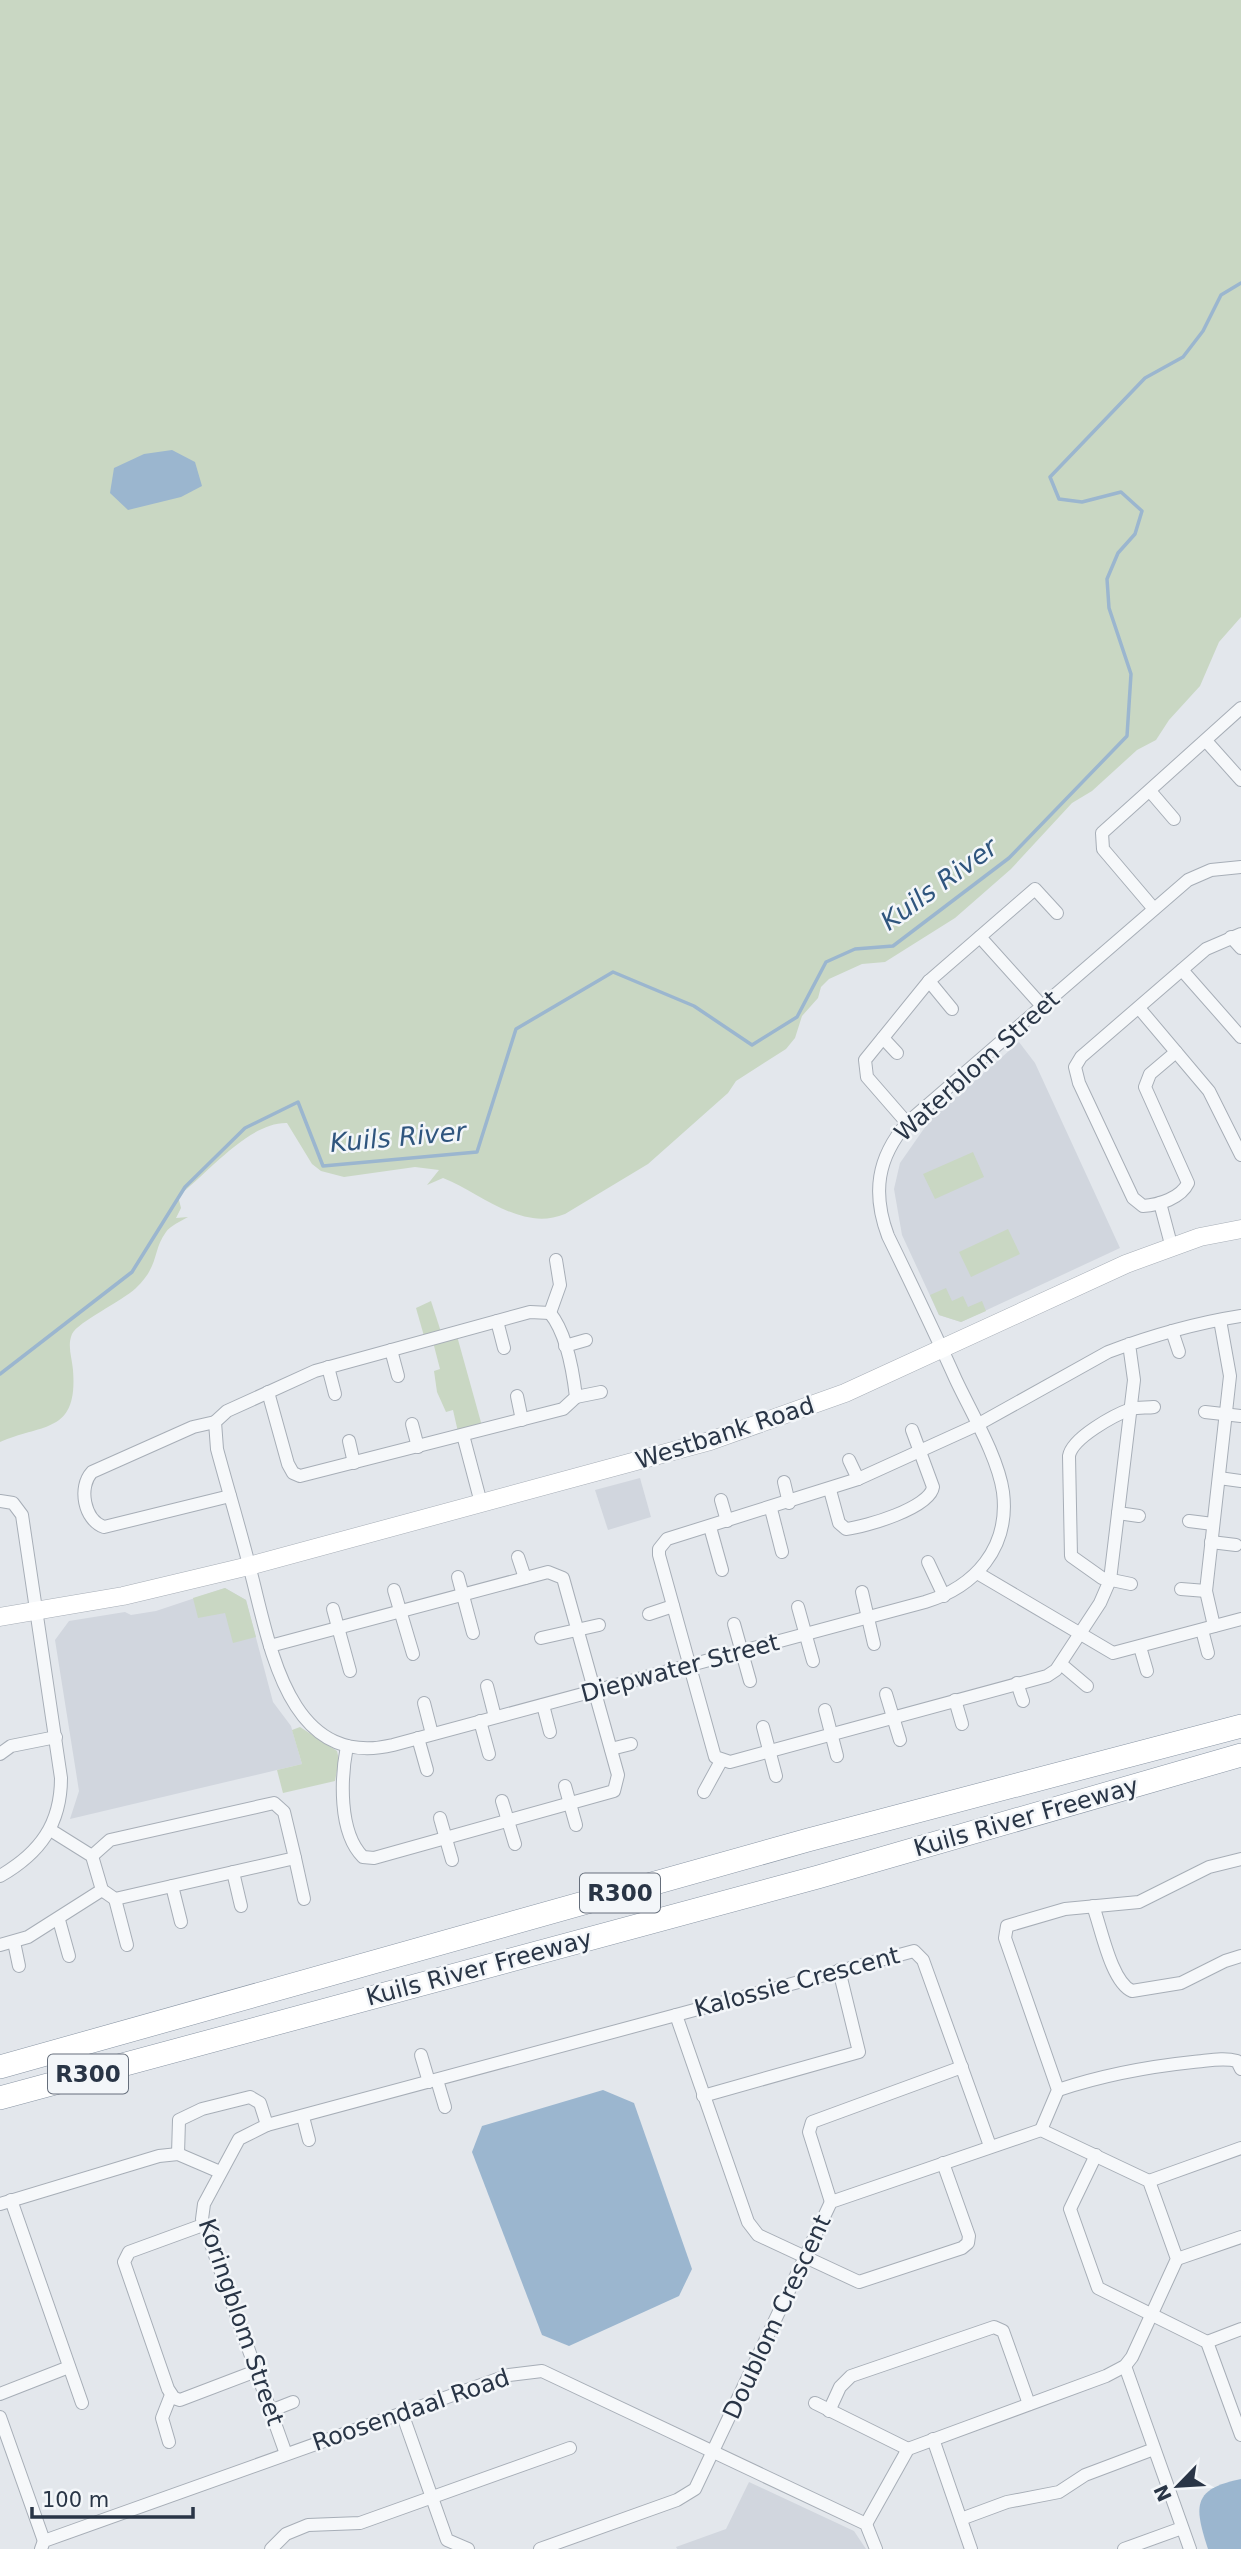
<svg xmlns="http://www.w3.org/2000/svg" width="1241" height="2549" viewBox="0 0 1241 2549" font-family="'DejaVu Sans',sans-serif">
  <style>
    .built { fill: #d1d6de }
    .green { fill: #c9d7c3 }
    .water { fill: #9bb6cf }
    .lines { fill: none; stroke-linecap: round; stroke-linejoin: round }
    .stream { stroke: #9bb6cf; stroke-width: 3.5 }
    .street-casing { stroke: #a7aeb7; stroke-width: 14 }
    .secondary-casing { stroke: #a7aeb7; stroke-width: 19 }
    .highway-casing { stroke: #8995a4; stroke-width: 24 }
    .street { stroke: #f6f8fa; stroke-width: 12 }
    .secondary { stroke: #fff; stroke-width: 18 }
    .highway { stroke: #fff; stroke-width: 23 }
    .labels { text-anchor: middle; stroke-width: 5; stroke-linejoin: round; paint-order: stroke }
    .shield { fill: #f3f6f9; stroke: #666f7c; stroke-width: 2 }
    .shield-label { font-size: 23px; font-weight: bold; fill: #293546 }
    .street-label { font-size: 24px; fill: #293546; stroke: #f3f6f9 }
    .water-label { font-size: 26px; font-style: italic; fill: #2f557e; stroke: #f3f6f9 }
  </style>
  <rect width="100%" height="100%" fill="#e3e7ec"/>
  <!-- built -->
  <g class="built">
    <polygon points="1019,1042 1035,1063 1120,1248 961,1322 939,1315 902,1235 894,1189 900,1163 930,1120"/>
    <polygon points="640,1478 651,1517 608,1530 595,1490"/>
    <polygon points="225,1588 246,1600 273,1702 291,1726 302,1764 70,1819 79,1791 55,1640 69,1621 125,1612 131,1615 156,1611"/>
    <polygon points="749,2482 854,2531 866,2549 677,2549 676,2547 726,2529"/>
  </g>
  <!-- green -->
  <g class="green">
    <path d="M0,0H1241V617L1219,642L1200,686L1169,720L1156,740L1137,750L1092,791L1072,803L1011,869L955,918L885,962L862,964L829,979L821,987L818,998L802,1016L795,1038L786,1049L736,1081L728,1093L648,1164L565,1214C521,1232 481,1193 443,1178L427,1185L439,1170L415,1167L344,1177L321,1171L312,1164L287,1123C249,1122 208,1173 178,1196L181,1208L176,1218L188,1217C181,1221 170,1226 166,1232C152,1251 160,1265 136,1288C121,1302 79,1321 72,1334C67,1346 72,1357 73,1370C78,1434 43,1423 0,1442Z"/>
    <polygon points="973,1152 984,1177 935,1199 923,1174"/>
    <polygon points="1008,1229 1020,1254 971,1277 959,1252"/>
    <polygon points="946,1288 952,1301 963,1296 968,1307 982,1301 986,1311 961,1322 939,1315 930,1295"/>
    <polygon points="431,1301 441,1332 424,1336 416,1308"/>
    <polygon points="457,1336 482,1426 458,1432 453,1410 446,1412 437,1392 434,1371 440,1369 433,1342"/>
    <polygon points="225,1588 246,1600 256,1637 233,1643 225,1613 198,1618 193,1598"/>
    <polygon points="300,1727 337,1751 339,1760 335,1781 283,1793 277,1770 302,1764 292,1730"/>
  </g>
  <!-- water -->
  <g class="water">
    <polygon points="172,450 195,462 202,486 181,497 128,510 110,493 114,468 144,454"/>
    <polygon points="603,2090 634,2103 692,2269 679,2296 569,2346 542,2335 472,2152 482,2126"/>
    <path d="M1241,2479V2549H1208C1194,2506 1192,2489 1241,2479Z"/>
  </g>
  <g class="lines">
    <!-- stream -->
    <polyline class="stream" points="0,1374 132,1272 185,1187 245,1128 298,1102 323,1166 477,1152 516,1029 613,972 694,1006 752,1045 797,1017 826,962 855,949 893,946 1009,858 1127,736 1131,674 1109,608 1107,579 1118,553 1135,534 1142,511 1121,492 1082,502 1059,499 1050,477 1145,378 1183,357 1203,331 1221,295 1241,283"/>
    <defs>
      <g id="street">
        <polyline points="1207,742 1241,780"/>
        <polyline points="1150,791 1174,819"/>
        <polyline points="1154,909 1103,849 1102,833 1241,708"/>
        <polyline points="980,937 1042,1006"/>
        <polyline points="1231,937 1241,948"/>
        <polyline points="1182,970 1241,1037"/>
        <polyline points="929,981 952,1009"/>
        <polyline points="1139,1008 1209,1091 1241,1155"/>
        <polyline points="883,1038 897,1053"/>
        <path d="M1176,1052L1150,1074L1145,1087L1188,1183C1181,1198 1159,1205 1143,1206L1133,1198L1079,1083L1075,1067L1081,1057L1206,949L1241,934"/>
        <polyline points="907,1123 867,1077 865,1060 929,981 1035,889 1057,913"/>
        <polyline points="1160,1203 1172,1248"/>
        <path d="M556,1260L560,1285L550,1313L530,1312L315,1371L227,1411L215,1422L217,1449C228,1490 241,1532 251,1573C270,1645 288,1770 393,1745L925,1602C975,1587 1010,1548 1003,1492C998,1457 971,1412 956,1380C934,1331 911,1283 888,1236C872,1193 877,1158 907,1123L1188,880L1211,870L1241,867"/>
        <polyline points="497,1321 504,1348"/>
        <polyline points="1172,1331 1179,1352"/>
        <path d="M1129,1344L1134,1380L1110,1580L1100,1603L1056,1670L1047,1676L730,1762L715,1757L659,1555V1549L667,1539L858,1479L977,1425L1108,1352C1151,1336 1196,1323 1241,1316"/>
        <polyline points="565,1346 586,1340"/>
        <polyline points="391,1350 398,1376"/>
        <polyline points="328,1367 335,1394"/>
        <path d="M268,1392L288,1464L293,1473L300,1476L563,1409L576,1397C573,1371 567,1334 550,1313"/>
        <polyline points="517,1396 522,1420"/>
        <polyline points="576,1397 601,1392"/>
        <polyline points="1205,1412 1241,1416"/>
        <path d="M215,1422L193,1427L92,1472C78,1487 84,1520 104,1527L230,1496"/>
        <polyline points="412,1424 418,1447"/>
        <polyline points="463,1435 481,1503"/>
        <polyline points="349,1441 354,1463"/>
        <polyline points="849,1460 858,1479"/>
        <polyline points="1219,1478 1241,1481"/>
        <polyline points="784,1482 789,1503"/>
        <path d="M830,1490L839,1523L846,1529C865,1527 930,1508 933,1487L912,1430"/>
        <polyline points="721,1500 727,1521"/>
        <path d="M0,1501L13,1503L22,1515L61,1778C61,1824 40,1853 0,1876"/>
        <polyline points="771,1509 782,1552"/>
        <polyline points="1118,1513 1139,1516"/>
        <polyline points="1189,1521 1213,1524"/>
        <polyline points="710,1527 722,1570"/>
        <polyline points="1211,1542 1236,1545"/>
        <polyline points="518,1557 525,1578"/>
        <polyline points="928,1562 944,1596"/>
        <polyline points="979,1574 1113,1653 1241,1619"/>
        <polyline points="458,1577 473,1633"/>
        <path d="M1131,1584L1102,1578L1071,1556L1069,1456C1072,1438 1114,1415 1131,1409C1138,1407 1147,1408 1154,1407"/>
        <polyline points="1181,1589 1206,1591"/>
        <polyline points="394,1590 413,1654"/>
        <polyline points="862,1592 874,1644"/>
        <polyline points="798,1607 813,1661"/>
        <polyline points="333,1609 350,1671"/>
        <polyline points="649,1614 673,1606"/>
        <polyline points="734,1624 750,1681"/>
        <polyline points="1214,1626 1206,1591 1230,1376 1220,1320"/>
        <polyline points="1202,1630 1208,1653"/>
        <polyline points="541,1638 599,1625"/>
        <path d="M270,1646L548,1572L563,1578L618,1775L614,1791L374,1858L363,1857C338,1832 341,1777 347,1746"/>
        <polyline points="1140,1647 1147,1671"/>
        <polyline points="1061,1664 1087,1686"/>
        <polyline points="1017,1683 1023,1701"/>
        <polyline points="487,1686 495,1717"/>
        <polyline points="886,1694 900,1740"/>
        <polyline points="955,1700 962,1724"/>
        <polyline points="424,1703 432,1734"/>
        <polyline points="543,1705 550,1732"/>
        <polyline points="825,1710 837,1756"/>
        <polyline points="480,1721 489,1754"/>
        <polyline points="763,1727 776,1776"/>
        <polyline points="418,1738 427,1770"/>
        <polyline points="611,1749 631,1744"/>
        <polyline points="0,1754 11,1746 56,1737"/>
        <polyline points="565,1786 576,1825"/>
        <polyline points="704,1792 721,1761"/>
        <polyline points="502,1801 515,1844"/>
        <polyline points="440,1818 452,1860"/>
        <polyline points="52,1831 92,1856 110,1840 274,1803 284,1812 295,1858 115,1899 102,1890 92,1856"/>
        <polyline points="295,1858 304,1899"/>
        <polyline points="233,1872 241,1906"/>
        <polyline points="172,1886 181,1922"/>
        <polyline points="115,1899 127,1945"/>
        <path d="M1093,1906C1101,1927 1111,1982 1132,1991L1181,1983L1225,1961L1241,1956"/>
        <polyline points="59,1920 69,1956"/>
        <polyline points="14,1942 19,1966"/>
        <polyline points="0,1945 28,1937 102,1890"/>
        <polyline points="421,2055 429,2082"/>
        <polyline points="437,2080 445,2107"/>
        <path d="M1058,2090C1103,2075 1145,2067 1193,2062C1207,2061 1223,2057 1237,2061L1241,2069"/>
        <polyline points="703,2096 859,2052 839,1970"/>
        <polyline points="303,2117 309,2140"/>
        <polyline points="1041,2130 1058,2090 1005,1938 1007,1926 1065,1909 1139,1902 1209,1867 1241,1859"/>
        <polyline points="178,2154 179,2120 202,2109 250,2097 260,2103 267,2125"/>
        <polyline points="1096,2155 1070,2209 1098,2288 1207,2342 1241,2435"/>
        <polyline points="943,2163 969,2236 968,2243 962,2248 859,2282 758,2235 748,2222 676,2015 914,1951 923,1960 990,2146"/>
        <polyline points="1149,2181 1241,2148"/>
        <polyline points="11,2200 82,2403"/>
        <polyline points="831,2202 809,2132 812,2122 962,2067"/>
        <polyline points="0,2204 159,2156 178,2154 220,2172"/>
        <polyline points="203,2225 129,2252 124,2262 168,2389 174,2398 180,2400 256,2371"/>
        <polyline points="1177,2259 1241,2237"/>
        <polyline points="1207,2342 1241,2329"/>
        <polyline points="1125,2366 1190,2549"/>
        <polyline points="0,2394 69,2367"/>
        <polyline points="815,2403 908,2449"/>
        <polyline points="270,2411 293,2402"/>
        <polyline points="829,2411 840,2387 851,2376 994,2327 1003,2331 1029,2404"/>
        <polyline points="402,2413 447,2540 468,2549"/>
        <polyline points="0,2417 44,2541"/>
        <polyline points="933,2439 971,2549"/>
        <polyline points="169,2442 162,2418 171,2395"/>
        <polyline points="286,2454 202,2219 204,2204 239,2139 267,2125 676,2015"/>
        <polyline points="961,2519 1007,2502 1059,2492 1085,2475 1154,2449"/>
        <polyline points="41,2549 44,2541 509,2375 542,2371 866,2524 876,2549"/>
        <polyline points="271,2549 286,2534 308,2525 360,2523 570,2448"/>
        <polyline points="540,2549 677,2500 695,2489 831,2202 1041,2130 1149,2181 1177,2259 1132,2357 1125,2366 1106,2376 908,2449 866,2524"/>
        <polyline points="1124,2549 1182,2528"/>
      </g>
      <polyline id="secondary" points="0,1617 123,1596 249,1566 710,1441 845,1393 1126,1264 1200,1237 1241,1229"/>
      <g id="highway">
        <polyline points="0,2067 808,1840 1241,1726"/>
        <polyline points="0,2098 818,1877 1241,1755"/>
      </g>
    </defs>
    <!-- street casing -->
    <use href="#street" class="street-casing"/>
    <!-- secondary casing -->
    <use href="#secondary" class="secondary-casing"/>
    <!-- highway casing -->
    <use href="#highway" class="highway-casing"/>
    <!-- street -->
    <use href="#street" class="street"/>
    <!-- secondary -->
    <use href="#secondary" class="secondary"/>
    <!-- highway -->
    <use href="#highway" class="highway"/>
  </g>
  <g class="labels">
    <!-- shield labels -->
    <g class="shield">
      <rect x="580" y="1873.5" width="80" height="39" rx="5"/>
      <rect x="48" y="2054.5" width="80" height="39" rx="5"/>
    </g>
    <g class="shield-label">
      <text x="620" y="1901">R300</text>
      <text x="88" y="2082">R300</text>
    </g>
    <!-- street labels -->
    <g class="street-label">
      <text transform="translate(977 1066) rotate(-42)" y="8">Waterblom Street</text>
      <text transform="translate(725 1433) rotate(-18)" y="8">Westbank Road</text>
      <text transform="translate(680 1668) rotate(-15)" y="8">Diepwater Street</text>
      <text transform="translate(1026 1817) rotate(-16)" y="8">Kuils River Freeway</text>
      <text transform="translate(479 1968) rotate(-15)" y="8">Kuils River Freeway</text>
      <text transform="translate(797 1982) rotate(-15)" y="8">Kalossie Crescent</text>
      <text transform="translate(777 2317) rotate(-65)" y="8">Doublom Crescent</text>
      <text transform="translate(241 2322) rotate(71)" y="8">Koringblom Street</text>
      <text transform="translate(411 2410) rotate(-19)" y="8">Roosendaal Road</text>
    </g>
    <!-- water labels -->
    <g class="water-label">
      <text transform="translate(939 884) rotate(-36)" y="9">Kuils River</text>
      <text transform="translate(398 1137) rotate(-5)" y="9">Kuils River</text>
    </g>
  </g>
  <!-- north arrow -->
  <g transform="translate(1178 2486) rotate(245)" stroke="#f3f6f9" stroke-width="5" paint-order="stroke">
  <path d="M0-5L12 26L0 18L-12 26Z" fill="#293546"/>
  <text y="-10" font-size="19" font-weight="bold" text-anchor="middle" fill="#293546">N</text>
  </g>
  <!-- scale -->
  <path d="M32 2507v10h161v-10" fill="none" stroke="#293546" stroke-width="3.5"/>
  <text x="42" y="2507" font-size="21" fill="#293546" stroke="#f3f6f9" stroke-width="5" paint-order="stroke">100 m</text>
</svg>
